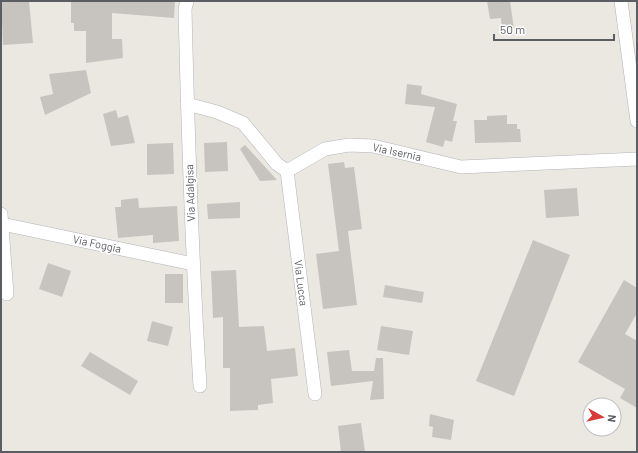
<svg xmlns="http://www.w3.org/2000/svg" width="638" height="453" viewBox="0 0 638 453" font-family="Barlow,sans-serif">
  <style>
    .building { fill: #c7c3be }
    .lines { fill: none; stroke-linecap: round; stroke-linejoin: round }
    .street-casing { stroke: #b2b4b8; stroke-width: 14 }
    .street { stroke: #fff; stroke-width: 13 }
    .labels { text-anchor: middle; stroke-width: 3.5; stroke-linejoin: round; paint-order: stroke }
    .street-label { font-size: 11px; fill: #5a5d61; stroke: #fff }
  </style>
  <rect width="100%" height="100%" fill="#ebe8e1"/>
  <!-- building -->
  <g class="building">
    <polygon points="1,1 29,1 33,43 3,45"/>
    <polygon points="71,1 175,1 174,18 112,13 112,39 122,39 123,58 86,63 86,31 74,31 74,23 71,23"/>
    <polygon points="487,1 510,1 514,29 502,31 501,18 490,19"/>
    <polygon points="86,70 91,93 45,115 40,97 53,94 49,74"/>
    <polygon points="407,84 422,86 421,94 457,104 453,121 457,121 452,142 445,140 443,147 426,142 435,107 405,104"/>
    <polygon points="116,110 118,118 128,115 135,143 111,146 103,114"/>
    <polygon points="507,115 507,124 517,124 517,129 520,129 521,142 475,143 474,120 487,120 487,116"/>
    <polygon points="227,142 228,171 205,172 204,143"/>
    <polygon points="173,143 174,174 147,175 147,144"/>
    <polygon points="245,145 277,180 260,181 240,149"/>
    <polygon points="344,162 345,168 354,167 362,229 348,231 357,305 323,309 316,254 339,251 328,164"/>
    <polygon points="577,188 579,216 546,218 544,190"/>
    <polygon points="138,198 139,208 177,206 179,241 153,243 153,235 118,238 115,207 121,207 121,200"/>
    <polygon points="240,202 240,218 208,219 207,204"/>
    <polygon points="533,240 570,255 514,396 476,381"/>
    <polygon points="48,263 71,271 62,297 39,289"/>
    <polygon points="236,270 239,327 264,326 267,351 295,348 298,376 271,379 273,403 258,405 258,410 230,411 230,368 223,368 223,317 213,318 211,271"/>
    <rect x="165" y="274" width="18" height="29"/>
    <polygon points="624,280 637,288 637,313 625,334 637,341 637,408 620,398 625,389 578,362"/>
    <polygon points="385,285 424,292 422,303 383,297"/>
    <polygon points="152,321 173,327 168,346 147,341"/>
    <polygon points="381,326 413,331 409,355 377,350"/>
    <polygon points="349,350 352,371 374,371 376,358 383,358 384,399 370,400 373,381 331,386 327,352"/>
    <polygon points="90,352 138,381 130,395 81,366"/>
    <polygon points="430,414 454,420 451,440 432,437 433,427 429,426"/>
    <polygon points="361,423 365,452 341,452 338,426"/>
  </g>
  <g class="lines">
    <defs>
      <g id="street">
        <path d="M187,1L185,9C188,135 192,260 200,386"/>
        <polyline points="621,1 637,121"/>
        <polyline points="187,104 217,112 243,123 277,164 287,171 325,149 349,145 373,146 461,167 637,159"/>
        <polyline points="287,171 315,394"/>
        <polyline points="1,214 7,294"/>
        <polyline points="2,224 193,264"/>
      </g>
    </defs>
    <!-- street casing -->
    <use href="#street" class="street-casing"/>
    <!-- street -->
    <use href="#street" class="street"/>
  </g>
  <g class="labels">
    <!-- street labels -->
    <g class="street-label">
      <text transform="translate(397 152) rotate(12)" y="4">Via Isernia</text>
      <text transform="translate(190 193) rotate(-92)" y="4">Via Adalgisa</text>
      <text transform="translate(97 244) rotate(12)" y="4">Via Foggia</text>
      <text transform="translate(301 283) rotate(83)" y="4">Via Lucca</text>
    </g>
  </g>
  <!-- border -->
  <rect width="638" height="453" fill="none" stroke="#5a5d61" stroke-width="4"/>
  <!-- north arrow -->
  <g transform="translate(602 417) rotate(98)"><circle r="19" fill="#ffffff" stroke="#bdbec0"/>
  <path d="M0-3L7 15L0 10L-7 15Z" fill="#da3b39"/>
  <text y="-6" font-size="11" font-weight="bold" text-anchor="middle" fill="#5a5d61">N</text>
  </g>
  <!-- scale -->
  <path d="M494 34v6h120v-6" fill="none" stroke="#5a5d61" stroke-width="2"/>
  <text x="500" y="34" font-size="12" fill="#5a5d61" stroke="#ffffff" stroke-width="3" paint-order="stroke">50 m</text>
</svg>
